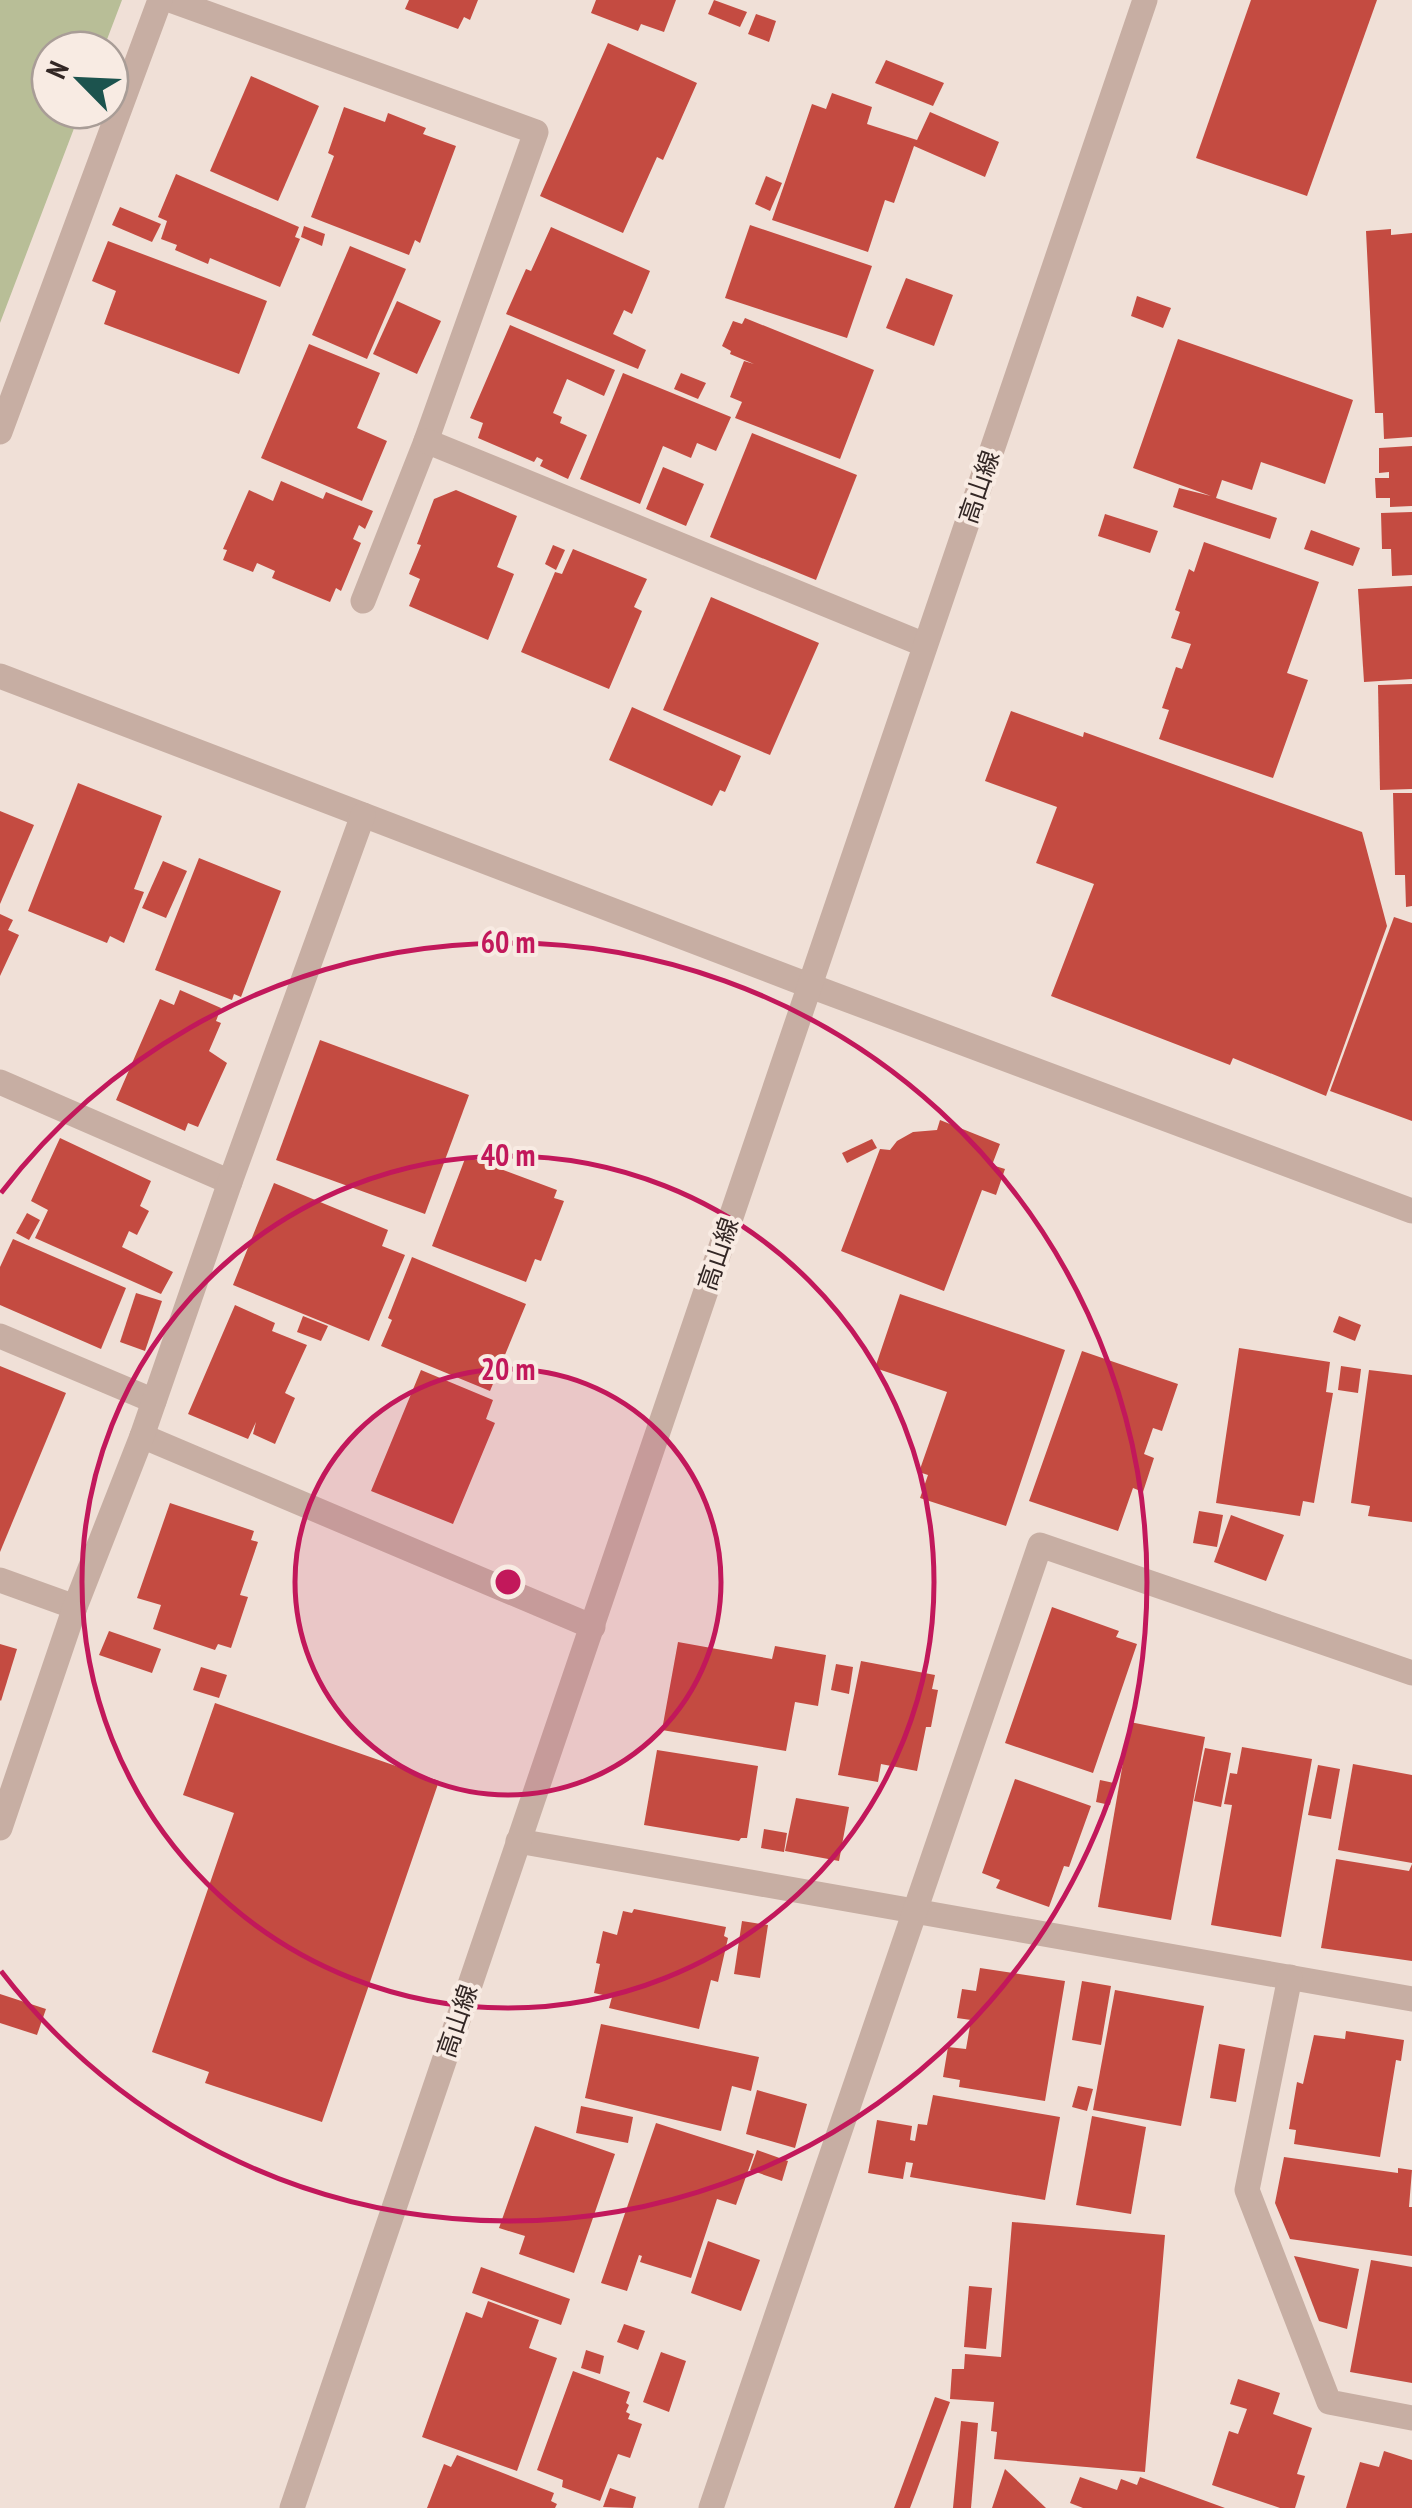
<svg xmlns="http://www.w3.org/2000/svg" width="1412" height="2508" viewBox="0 0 1412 2508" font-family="'PT Sans Narrow','Noto Sans JP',sans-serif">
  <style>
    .green { fill: #b8be97 }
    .building { fill: #c44b41 }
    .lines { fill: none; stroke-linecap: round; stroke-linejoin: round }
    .minor { stroke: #c7aea3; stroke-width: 25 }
    .ring { fill: none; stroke: #c2185b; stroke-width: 5 }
    .labels { text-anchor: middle; stroke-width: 8; stroke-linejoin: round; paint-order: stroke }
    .street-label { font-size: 25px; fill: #332725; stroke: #f8ebe3 }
    .centre { fill: #c2185b; stroke: #f8ebe3; stroke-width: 5 }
    .ring-label { font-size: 30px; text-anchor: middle; font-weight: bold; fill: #c2185b; stroke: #f8ebe3; stroke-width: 8; stroke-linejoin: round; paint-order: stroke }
  </style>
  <rect width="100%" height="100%" fill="#f0e0d7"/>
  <!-- green -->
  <polygon class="green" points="0,0 122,0 103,50 50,50 50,110 81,110 0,323"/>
  <!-- building -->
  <g class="building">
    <polygon points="409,0 478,0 470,20 464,17 458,29 405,9"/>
    <polygon points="596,0 676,0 664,32 641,24 638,31 591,13"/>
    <polygon points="714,0 747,12 740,27 708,14"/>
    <polygon points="1251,0 1377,0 1307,196 1196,158"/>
    <polygon points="756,14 776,21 769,42 748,34"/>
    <polygon points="608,43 697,83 663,160 657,157 623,233 540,196"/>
    <polygon points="886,60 944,83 933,106 875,83"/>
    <polygon points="251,76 319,106 278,201 210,171"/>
    <polygon points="832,93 872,107 867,124 917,140 930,112 999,142 985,177 914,146 894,203 885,200 868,252 772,220 812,104 826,109"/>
    <polygon points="344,107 385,122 388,113 426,128 423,134 456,146 420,243 415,240 409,255 311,217 334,156 328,153"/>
    <polygon points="176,174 299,227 295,237 300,239 280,287 210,258 208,264 175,250 177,245 161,239 167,221 158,217"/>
    <polygon points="766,176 782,183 770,211 755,204"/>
    <polygon points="120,207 161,224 152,242 112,225"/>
    <polygon points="750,225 872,266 847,338 725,298"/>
    <polygon points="304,226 325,234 322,246 301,237"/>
    <polygon points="551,227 650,271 632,314 624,310 613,334 646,350 638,369 506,314 526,269 531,271"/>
    <polygon points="1391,229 1391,235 1412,233 1412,437 1384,439 1383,413 1375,413 1366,231"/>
    <polygon points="108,241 267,301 239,374 104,324 116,291 92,281"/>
    <polygon points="350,246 406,269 367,359 312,335"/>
    <polygon points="906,278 953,295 934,346 886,328"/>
    <polygon points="1137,296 1171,308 1163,328 1131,316"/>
    <polygon points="397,301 441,321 417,374 373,354"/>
    <polygon points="745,318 874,370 840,459 735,418 742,402 730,397 744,361 754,364 730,354 731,351 722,346 733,321 742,324"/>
    <polygon points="510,325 615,370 604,396 567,379 553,413 562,417 560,423 587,435 568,479 540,466 543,460 537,457 534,462 478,438 483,423 470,418"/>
    <polygon points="1178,339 1353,400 1325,484 1261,462 1252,490 1222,480 1216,498 1277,518 1270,539 1173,507 1179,488 1211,496 1133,468"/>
    <polygon points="309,344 380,373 357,428 387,441 362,501 261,458"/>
    <polygon points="623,373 731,417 716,451 697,443 691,458 663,446 640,504 580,479"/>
    <polygon points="681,373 706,383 698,399 674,389"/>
    <polygon points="752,433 857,475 816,580 710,537"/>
    <polygon points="1412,446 1412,506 1390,507 1390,498 1376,498 1375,478 1389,478 1389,472 1379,473 1379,448"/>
    <polygon points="663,467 704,484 686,526 646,509"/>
    <polygon points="281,481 323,499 326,492 373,511 365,529 359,525 353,539 361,543 341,591 336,588 330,602 272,578 275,571 257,563 253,572 223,560 227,550 223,549 249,490 273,501"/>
    <polygon points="456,490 517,516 497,567 514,574 488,640 409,606 420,579 409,574 421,545 417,544 434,499"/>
    <polygon points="1412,512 1412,575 1392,576 1391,549 1382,549 1381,513"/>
    <polygon points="1105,514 1158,531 1150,553 1098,536"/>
    <polygon points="1311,530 1360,548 1353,566 1304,549"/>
    <polygon points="1204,542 1319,582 1287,673 1308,680 1273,778 1159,739 1169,710 1162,708 1176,667 1182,669 1191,644 1171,638 1180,612 1175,610 1189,569 1194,572"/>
    <polygon points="553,545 565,550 556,570 545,564"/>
    <polygon points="573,549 647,579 634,607 642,611 609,689 521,652 555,572 562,574"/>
    <polygon points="1412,586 1412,679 1364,682 1358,589"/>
    <polygon points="711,597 819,643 770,755 663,710"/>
    <polygon points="1412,684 1412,789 1380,790 1378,685"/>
    <polygon points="632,707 741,756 725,792 720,790 712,806 609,760"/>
    <polygon points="1011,711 1083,737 1084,732 1362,832 1387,926 1326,1096 1233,1058 1230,1065 1051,996 1094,884 1036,863 1057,807 985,781"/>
    <polygon points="78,783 162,816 134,889 144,892 124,943 110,936 107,943 28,911"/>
    <polygon points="1393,793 1412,793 1412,906 1406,907 1405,875 1395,875"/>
    <polygon points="0,811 34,825 0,904"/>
    <polygon points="199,858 281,891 241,997 234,994 232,1000 155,970"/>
    <polygon points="163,861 187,871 166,918 142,908"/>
    <polygon points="0,914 13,920 8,930 19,935 0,976"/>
    <polygon points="1394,917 1412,923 1412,1121 1330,1091"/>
    <polygon points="180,990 221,1008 216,1021 221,1023 209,1051 227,1063 198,1127 188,1123 185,1131 116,1100 160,999 174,1005"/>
    <polygon points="320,1040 469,1095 425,1214 276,1160"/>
    <polygon points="940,1120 1000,1144 992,1165 1005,1169 996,1195 982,1190 944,1291 841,1251 880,1149 890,1150 897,1141 913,1132 937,1130"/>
    <polygon points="60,1138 151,1181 140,1206 149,1211 137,1235 129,1231 122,1247 173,1272 161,1294 35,1238 48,1210 31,1201"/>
    <polygon points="872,1139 877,1148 847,1163 842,1153"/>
    <polygon points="466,1156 557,1190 554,1198 564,1201 541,1261 535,1259 526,1282 432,1246"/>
    <polygon points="274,1183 388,1230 382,1246 405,1255 369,1341 233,1285"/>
    <polygon points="27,1213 40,1220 29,1240 16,1233"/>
    <polygon points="13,1239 126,1288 101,1349 0,1305 0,1267"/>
    <polygon points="412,1257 526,1304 490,1391 381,1346 392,1320 388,1318"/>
    <polygon points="136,1293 162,1301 145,1351 120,1342"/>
    <polygon points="900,1294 1065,1350 1006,1526 920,1498 928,1475 919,1472 947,1392 875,1368"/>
    <polygon points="235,1305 275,1323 272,1331 307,1345 285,1393 295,1398 275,1444 253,1434 256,1422 248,1439 188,1414"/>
    <polygon points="303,1316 328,1326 321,1341 297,1332"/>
    <polygon points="1339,1316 1361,1325 1355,1341 1333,1332"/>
    <polygon points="1239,1348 1330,1362 1326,1392 1333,1393 1314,1503 1303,1501 1300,1516 1216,1503"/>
    <polygon points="1082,1351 1178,1384 1162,1431 1153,1428 1144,1454 1154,1458 1143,1492 1133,1488 1118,1531 1029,1501"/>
    <polygon points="0,1366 66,1393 0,1552"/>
    <polygon points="1341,1366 1361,1369 1358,1393 1338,1390"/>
    <polygon points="421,1370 493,1400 486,1419 495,1423 453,1524 371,1491"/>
    <polygon points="1369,1370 1412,1375 1412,1522 1368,1516 1370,1506 1351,1503"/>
    <polygon points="170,1503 254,1531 251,1540 258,1542 240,1595 248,1597 231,1648 218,1644 215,1650 153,1629 161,1605 137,1598"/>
    <polygon points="1199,1511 1223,1515 1217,1547 1193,1543"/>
    <polygon points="1231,1515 1284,1535 1266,1581 1214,1562"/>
    <polygon points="1052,1607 1119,1631 1116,1637 1137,1644 1093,1773 1005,1743"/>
    <polygon points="109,1631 161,1649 152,1673 99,1655"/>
    <polygon points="678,1642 772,1659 775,1646 826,1655 818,1706 795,1702 786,1751 662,1730"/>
    <polygon points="0,1644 17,1649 1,1701 0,1700"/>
    <polygon points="861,1661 935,1675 932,1689 938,1690 931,1727 926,1727 917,1771 881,1764 878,1782 838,1775"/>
    <polygon points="836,1664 853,1667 849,1694 831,1690"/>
    <polygon points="201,1667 227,1675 219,1698 193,1690"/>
    <polygon points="215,1703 439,1781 322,2122 205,2083 209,2072 152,2052 234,1813 183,1795"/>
    <polygon points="1130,1722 1205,1737 1171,1920 1098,1907"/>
    <polygon points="1242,1747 1312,1759 1281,1937 1211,1925 1232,1805 1224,1804 1230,1773 1237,1774"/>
    <polygon points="1205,1748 1231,1753 1221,1807 1194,1801"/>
    <polygon points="657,1750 758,1766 747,1838 741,1838 739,1841 644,1825"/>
    <polygon points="1353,1764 1412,1775 1412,1863 1338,1850"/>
    <polygon points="1318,1765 1340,1769 1331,1819 1308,1815"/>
    <polygon points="1015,1779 1091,1806 1069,1867 1064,1866 1049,1907 996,1888 1000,1880 982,1873"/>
    <polygon points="1100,1780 1114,1783 1110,1805 1096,1802"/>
    <polygon points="796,1798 849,1807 839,1861 785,1851"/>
    <polygon points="764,1829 787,1833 784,1852 761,1848"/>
    <polygon points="1336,1859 1409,1871 1412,1864 1412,1961 1321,1948"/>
    <polygon points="634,1909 726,1927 724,1936 728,1938 718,1982 711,1980 699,2029 609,2008 612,1997 594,1993 600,1964 596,1963 603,1931 617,1935 623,1911 632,1913"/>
    <polygon points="742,1921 768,1925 760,1978 734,1974"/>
    <polygon points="980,1968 1065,1981 1045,2101 959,2087 960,2080 943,2077 948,2047 966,2049 971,2020 957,2018 962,1989 976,1991"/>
    <polygon points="1082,1981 1111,1986 1101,2045 1072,2040"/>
    <polygon points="1115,1990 1204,2006 1181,2126 1093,2110"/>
    <polygon points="0,1994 46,2009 37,2035 0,2023"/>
    <polygon points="601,2024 759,2057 751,2091 732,2086 721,2131 585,2098"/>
    <polygon points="1346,2031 1404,2040 1401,2061 1396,2060 1380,2157 1294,2144 1296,2130 1289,2129 1297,2082 1303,2084 1314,2035 1345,2039"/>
    <polygon points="1219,2044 1245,2049 1236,2102 1210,2098"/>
    <polygon points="1078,2086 1093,2089 1087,2111 1072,2107"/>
    <polygon points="757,2090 807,2104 795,2148 746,2134"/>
    <polygon points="933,2095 1060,2117 1045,2200 910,2177 913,2163 906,2162 903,2179 868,2173 877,2120 912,2126 910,2140 915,2141 918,2124 927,2125"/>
    <polygon points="581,2106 633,2117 628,2143 576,2133"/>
    <polygon points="1092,2116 1146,2127 1131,2214 1076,2205"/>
    <polygon points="656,2123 754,2154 736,2205 717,2199 691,2278 640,2262 642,2256 639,2255 627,2291 601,2283"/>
    <polygon points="535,2126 615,2154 574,2273 519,2254 525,2236 499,2228"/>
    <polygon points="757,2150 788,2161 782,2181 750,2170"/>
    <polygon points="1284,2157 1398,2173 1398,2168 1412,2170 1409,2207 1412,2207 1412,2256 1290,2239 1275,2203"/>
    <polygon points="1012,2222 1165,2235 1145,2472 994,2459 997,2432 991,2431 994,2402 950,2399 952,2369 964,2369 965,2354 1001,2357"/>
    <polygon points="708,2241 760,2260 741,2311 691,2293"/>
    <polygon points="1294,2256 1359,2269 1347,2329 1319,2321"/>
    <polygon points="1371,2260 1412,2267 1412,2383 1350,2372"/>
    <polygon points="481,2267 570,2299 561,2325 472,2293"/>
    <polygon points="969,2286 992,2288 986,2349 964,2347"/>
    <polygon points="488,2301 539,2320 529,2348 557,2358 517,2471 422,2437 466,2312 482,2318"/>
    <polygon points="624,2324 645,2331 638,2350 617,2342"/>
    <polygon points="586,2350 604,2356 600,2374 581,2368"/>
    <polygon points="661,2352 686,2361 669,2412 643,2402"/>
    <polygon points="573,2371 630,2392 626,2403 629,2405 626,2412 630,2414 628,2419 642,2424 630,2458 618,2454 600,2501 562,2487 563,2480 537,2470"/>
    <polygon points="1238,2379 1280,2393 1273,2414 1312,2428 1297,2474 1305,2476 1295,2508 1280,2508 1212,2485 1229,2431 1238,2434 1247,2409 1230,2404"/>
    <polygon points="935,2397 950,2402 910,2508 894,2508"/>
    <polygon points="961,2421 978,2423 971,2508 953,2508"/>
    <polygon points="1384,2451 1412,2460 1412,2508 1346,2508 1360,2462 1379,2467"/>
    <polygon points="457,2455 554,2493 551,2501 557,2504 555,2508 427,2508 444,2464 451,2467"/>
    <polygon points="1005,2469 1046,2508 992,2508"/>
    <polygon points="1080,2477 1117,2490 1121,2479 1137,2485 1140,2477 1225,2508 1083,2508 1070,2503"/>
    <polygon points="610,2488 636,2497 633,2508 603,2507"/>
  </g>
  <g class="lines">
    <!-- minor -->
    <g class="minor">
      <polyline points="170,0 536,132 426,441 363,601"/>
      <polyline points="0,432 160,0"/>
      <polyline points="426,441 925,645"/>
      <polyline points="0,676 808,985 1412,1211"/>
      <polyline points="0,1082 230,1182"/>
      <polyline points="0,1336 154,1401"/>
      <polyline points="142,1436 593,1627"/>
      <polyline points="0,1580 75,1607"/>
      <polyline points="0,1828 75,1607 142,1436 230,1182 363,815"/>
      <polyline points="518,1841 1412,1999"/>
      <polyline points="1290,1977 1247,2190 1329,2402 1412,2418"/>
      <polyline points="292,2508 1145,0"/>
      <polyline points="711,2508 1040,1545 1412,1673"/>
    </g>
  </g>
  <!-- distance rings -->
  <circle cx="508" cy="1582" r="213" fill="#c2185b" fill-opacity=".12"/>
  <g class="ring">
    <circle cx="508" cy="1582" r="213"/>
    <circle cx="508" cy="1582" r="426"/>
    <path d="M1 1193A639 639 0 1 1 1 1971"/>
  </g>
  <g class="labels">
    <!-- street labels -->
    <g class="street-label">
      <text transform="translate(979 487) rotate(-71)" y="9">高山線</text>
      <text transform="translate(718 1254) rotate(-71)" y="9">高山線</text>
      <text transform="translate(457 2021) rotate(-71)" y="9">高山線</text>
    </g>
  </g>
  <circle cx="508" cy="1582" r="15" class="centre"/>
  <g class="ring-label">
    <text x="508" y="953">60 m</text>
    <text x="508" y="1166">40 m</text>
    <text x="508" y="1380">20 m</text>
  </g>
  <!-- north arrow -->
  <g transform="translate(80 80) rotate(294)"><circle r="48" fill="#f8ebe3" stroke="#a99d97" stroke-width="2.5"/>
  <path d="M0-8L18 38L0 25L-18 38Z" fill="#1c534e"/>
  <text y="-15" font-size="28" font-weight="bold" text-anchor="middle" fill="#332725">N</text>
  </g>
</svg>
